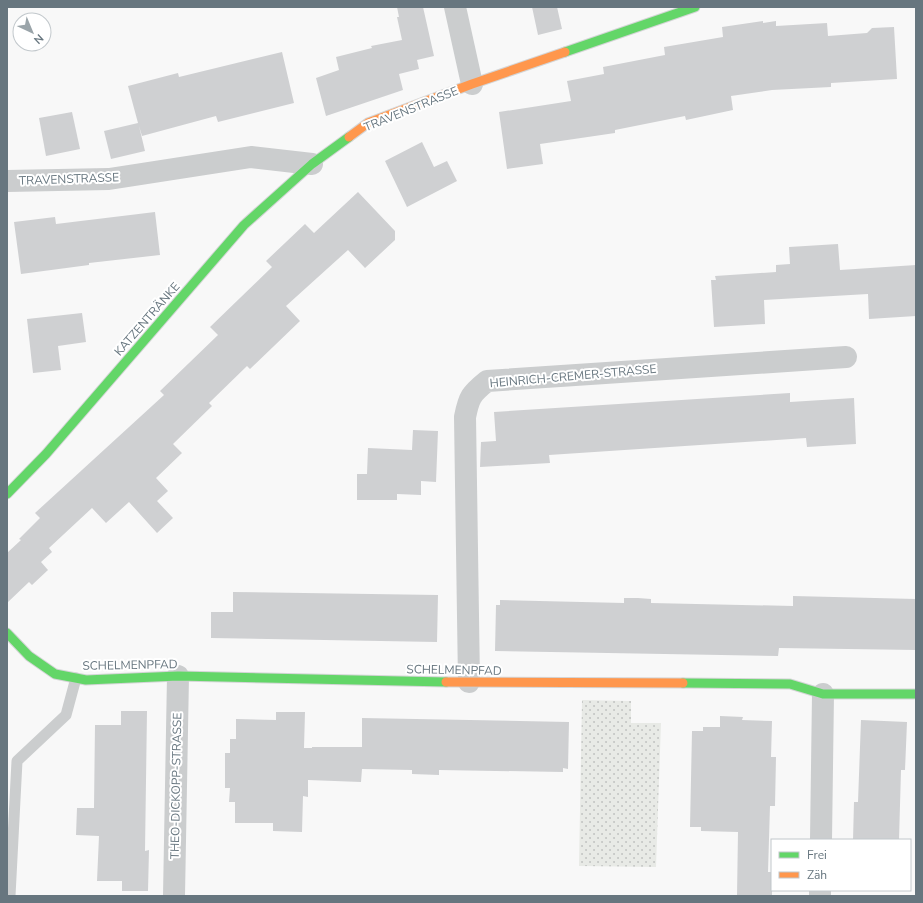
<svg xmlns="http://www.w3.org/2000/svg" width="923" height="903" viewBox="0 0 923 903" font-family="'Nunito Sans',sans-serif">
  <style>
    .grass { fill: url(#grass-dots) }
    .building { fill: #cfd0d2 }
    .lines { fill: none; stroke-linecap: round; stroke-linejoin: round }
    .fast-casing { stroke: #d4d5d6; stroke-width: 11 }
    .slow-casing { stroke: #d4d5d6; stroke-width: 11 }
    .lane { stroke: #cbcdce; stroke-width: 11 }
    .street { stroke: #cbcdce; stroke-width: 22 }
    .fast { stroke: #63d668; stroke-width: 9 }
    .slow { stroke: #ff974d; stroke-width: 9 }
    .labels { text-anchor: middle; stroke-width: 4; stroke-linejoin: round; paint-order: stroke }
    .street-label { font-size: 12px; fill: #67767f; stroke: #fff }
  </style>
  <defs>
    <pattern id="grass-dots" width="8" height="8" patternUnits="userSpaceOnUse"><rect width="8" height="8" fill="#e8eae6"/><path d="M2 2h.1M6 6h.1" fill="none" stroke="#c0c2c0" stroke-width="1.8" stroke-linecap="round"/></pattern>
  </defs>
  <rect width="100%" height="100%" fill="#f8f8f8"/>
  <!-- grass -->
  <polygon class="grass" points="582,700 631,701 631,723 661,723 656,867 579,866"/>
  <!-- building -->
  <g class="building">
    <polygon points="397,7 423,7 434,56 417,60 419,69 399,74 403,90 326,116 316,78 339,70 336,57 372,48 371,46 402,40 397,17 399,17"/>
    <polygon points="532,7 557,7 562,29 538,35"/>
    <polygon points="763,21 763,23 776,21 776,26 827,23 828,36 867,33 872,28 894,27 897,79 831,83 831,87 772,90 731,96 733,110 686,120 685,116 615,130 615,133 540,144 543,164 507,169 499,112 571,101 567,81 604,74 603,67 665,55 664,47 723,37 722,27"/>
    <polygon points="282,52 294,103 218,122 216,116 142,136 139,126 145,151 111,159 104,131 138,123 128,86 178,73 179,77"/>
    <polygon points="72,112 80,149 46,156 39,118"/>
    <polygon points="422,142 434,167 447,161 457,181 407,207 385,161"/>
    <polygon points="358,192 395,231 395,240 365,268 348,250 286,306 300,321 250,369 247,366 209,403 212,406 173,444 182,453 156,478 168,491 157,501 173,518 157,533 129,502 106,523 92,508 49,548 52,552 41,562 48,570 32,585 29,582 7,603 7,553 21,540 19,539 40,518 35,513 164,395 160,391 218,335 210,327 272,267 266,261 305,224 314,233"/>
    <polygon points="155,212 160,255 89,263 89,265 21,274 14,222 55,217 56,224"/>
    <polygon points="838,244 840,270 916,265 916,316 869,319 868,294 764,300 765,324 714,327 711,280 716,280 715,276 776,272 776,265 790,264 789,247"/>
    <polygon points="82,313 86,342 58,346 61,370 33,373 27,319"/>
    <polygon points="790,393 790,402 854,398 856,444 807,447 806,438 549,455 550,463 480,467 481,442 496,441 494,412"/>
    <polygon points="413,430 438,431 436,482 421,481 421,495 397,494 397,500 357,500 357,474 367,474 368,448 412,450"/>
    <polygon points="233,592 438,595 437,642 211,638 211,612 233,612"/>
    <polygon points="793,596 916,599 916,650 779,648 778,656 495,651 496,605 500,605 500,600 624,603 624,598 638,598 651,599 651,603 793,606"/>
    <polygon points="121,711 147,711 145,851 149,850 148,891 122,891 122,881 97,881 99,836 76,835 77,808 94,808 95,725 121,725"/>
    <polygon points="276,712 305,712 304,748 312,748 312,747 362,747 362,718 569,722 568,769 563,768 563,772 439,770 439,775 412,774 412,770 362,769 361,782 308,780 308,797 303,796 302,832 273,831 273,823 235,823 235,802 229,802 230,788 225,788 225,753 230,753 230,739 236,739 236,719 276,720"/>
    <polygon points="720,716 743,717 742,720 772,721 771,757 776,757 775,806 770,806 768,872 772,872 772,896 737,896 738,832 701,831 701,827 690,827 692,731 703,731 703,727 720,727"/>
    <polygon points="861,720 907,722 905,770 901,770 899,840 853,840 854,802 858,802"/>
  </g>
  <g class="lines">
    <defs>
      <g id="fast">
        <polyline points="565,52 695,7"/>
        <polyline points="7,494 46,454 244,225 312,164 349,137"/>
        <polyline points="7,633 29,656 55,674 86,680 178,676 446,682"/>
        <polyline points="683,683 790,684 823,694 916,694"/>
      </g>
      <g id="slow">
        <polyline points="349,137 368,123 472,84 565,52"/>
        <polyline points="446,682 683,683"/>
      </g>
    </defs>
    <!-- fast casing -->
    <use href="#fast" class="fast-casing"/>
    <!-- slow casing -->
    <use href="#slow" class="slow-casing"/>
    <!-- lane -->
    <polyline class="lane" points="10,896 17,761 66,715 76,678"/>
    <!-- street -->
    <g class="street">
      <polyline points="455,7 472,84"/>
      <polyline points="7,181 109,179 251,157 312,164"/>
      <path d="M469,682L465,417C469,397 471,394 487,381L846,357"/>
      <polyline points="821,840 823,694"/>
      <polyline points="174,896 178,676"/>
      <polyline points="820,896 820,890"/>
    </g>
    <!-- fast -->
    <use href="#fast" class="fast"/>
    <!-- slow -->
    <use href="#slow" class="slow"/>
  </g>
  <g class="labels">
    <!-- street labels -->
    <g class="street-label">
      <text transform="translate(411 109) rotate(-22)" y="4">TRAVENSTRASSE</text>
      <text transform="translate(69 179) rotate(-2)" y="4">TRAVENSTRASSE</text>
      <text transform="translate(147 319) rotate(-49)" y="4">KATZENTRÄNKE</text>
      <text transform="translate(573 376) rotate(-5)" y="4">HEINRICH-CREMER-STRASSE</text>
      <text transform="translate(130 665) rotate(-1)" y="4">SCHELMENPFAD</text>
      <text transform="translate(454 670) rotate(1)" y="4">SCHELMENPFAD</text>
      <text transform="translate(176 786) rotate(-89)" y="4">THEO-DICKOPP-STRASSE</text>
    </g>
  </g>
  <!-- border -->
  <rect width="923" height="903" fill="none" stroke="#67767f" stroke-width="16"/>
  <!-- legend -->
  <rect x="771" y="839" width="140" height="52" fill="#ffffff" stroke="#c2c8cc"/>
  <rect x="779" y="852" width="20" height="6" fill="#63d668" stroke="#c2c8cc"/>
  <text x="807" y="859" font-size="12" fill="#67767f">Frei</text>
  <rect x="779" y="872" width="20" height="6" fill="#ff974d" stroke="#c2c8cc"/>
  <text x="807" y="879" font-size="12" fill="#67767f">Zäh</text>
  <!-- north arrow -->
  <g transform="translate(32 32) rotate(136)"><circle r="19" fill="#ffffff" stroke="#c2c8cc"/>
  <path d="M0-3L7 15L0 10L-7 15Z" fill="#9aa4a9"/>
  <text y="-6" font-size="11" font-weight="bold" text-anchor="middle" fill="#67767f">N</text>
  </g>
</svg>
